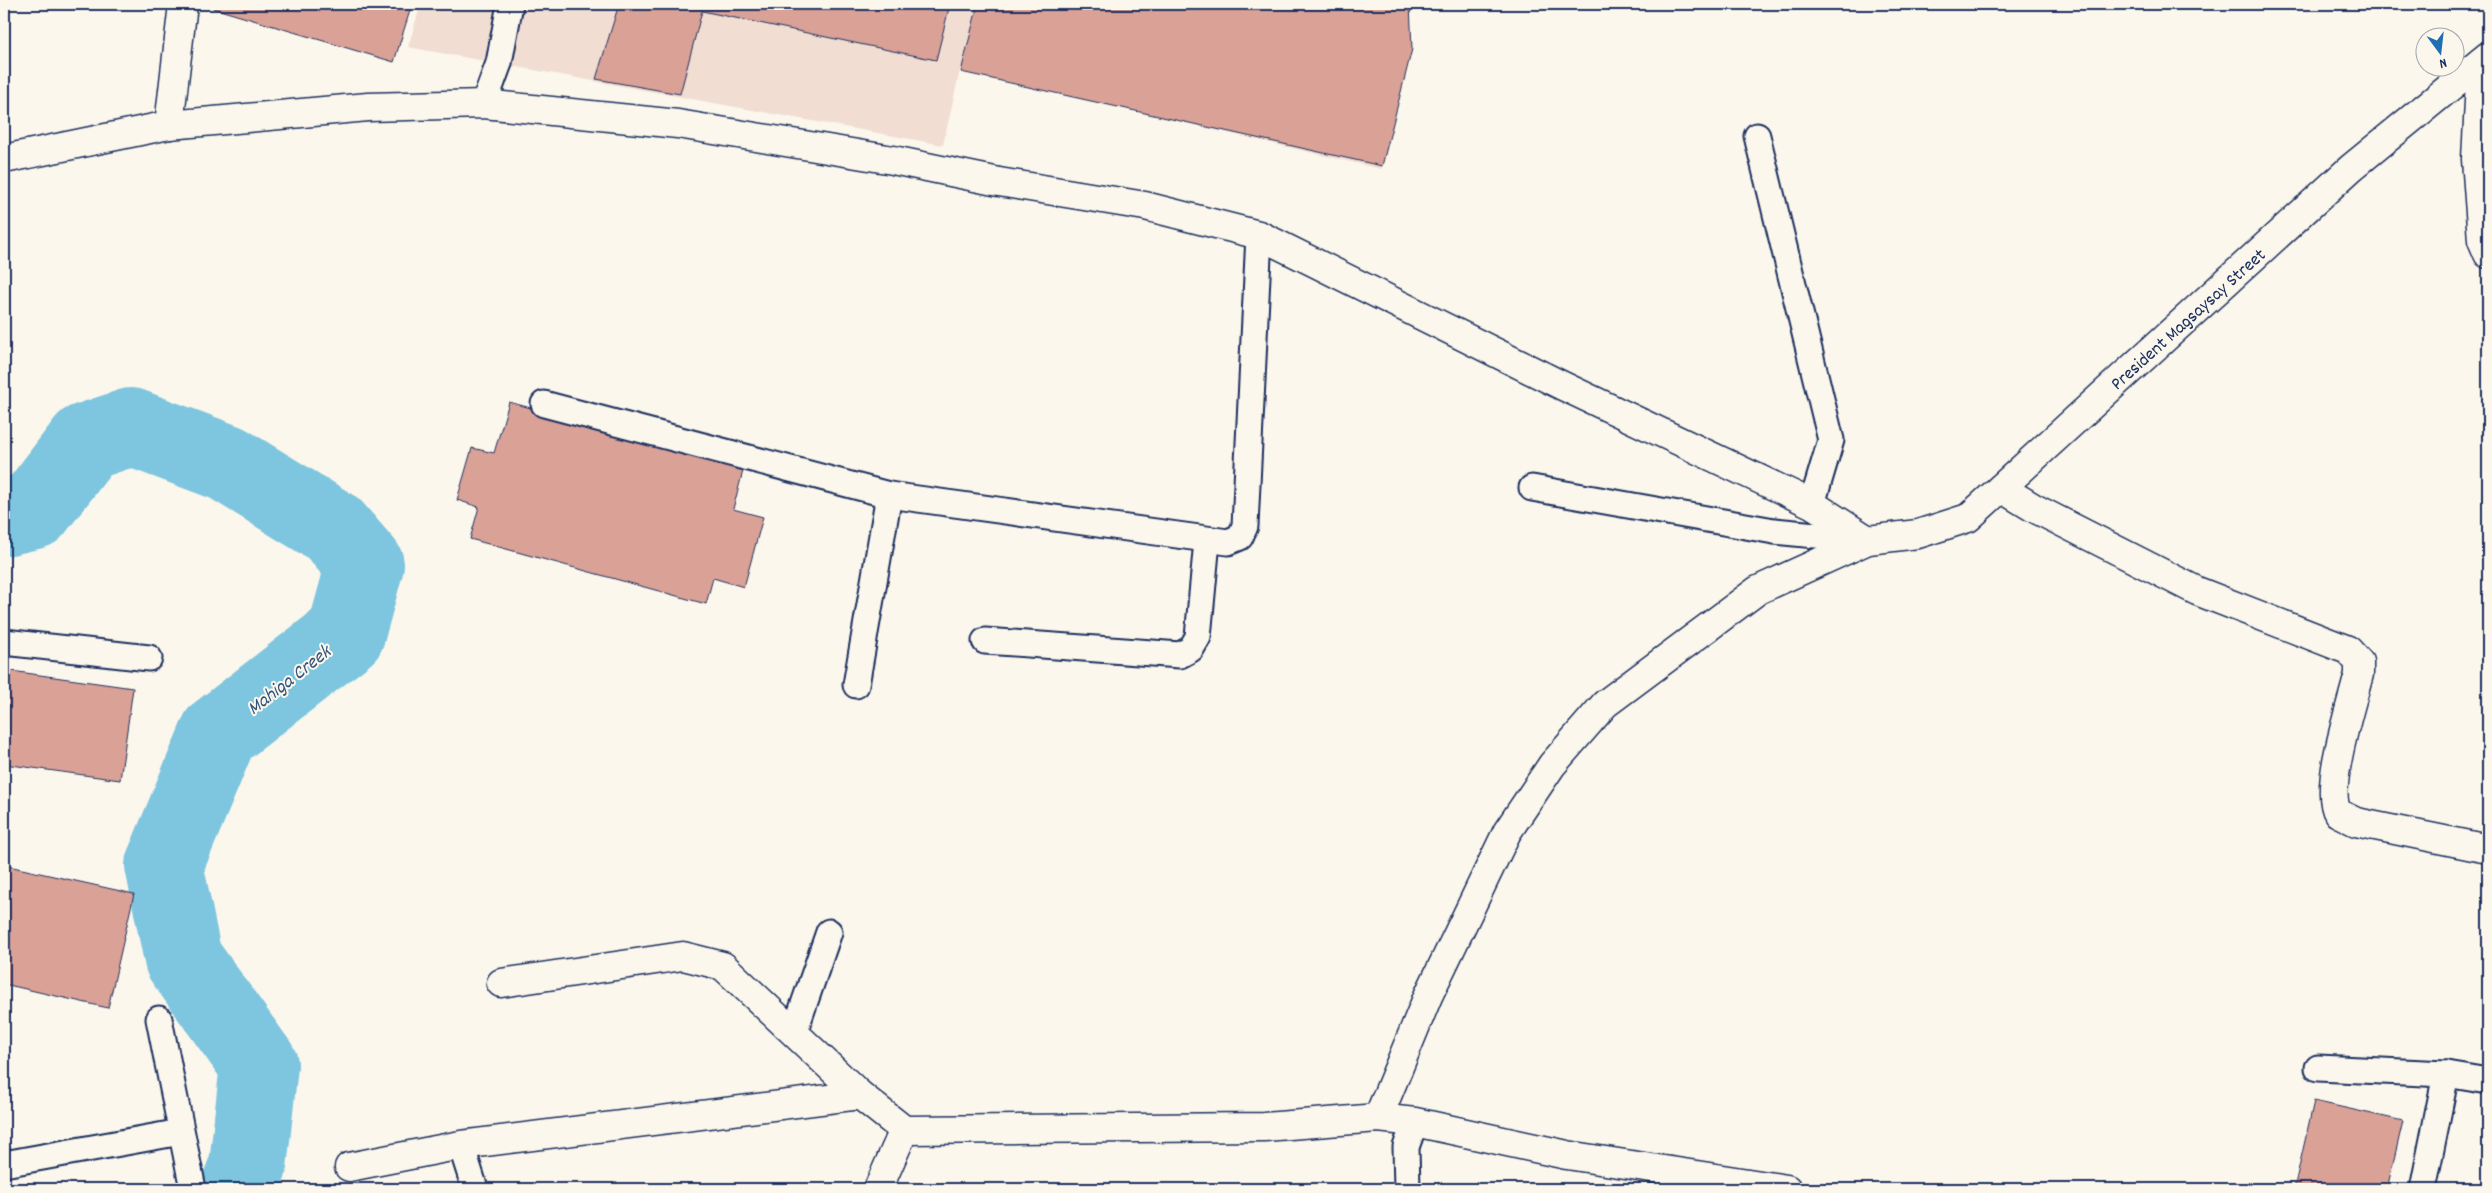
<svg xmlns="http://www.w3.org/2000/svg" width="2492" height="1193" viewBox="0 0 2492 1193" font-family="Dekko,sans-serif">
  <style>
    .built { fill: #f1ddd2 }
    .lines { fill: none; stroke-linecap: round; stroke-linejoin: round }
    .river { stroke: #7ec5df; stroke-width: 78 }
    .building { fill: #daa197; stroke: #1b2f5e }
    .service-casing { stroke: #1b2f5e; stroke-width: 29 }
    .minor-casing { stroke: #1b2f5e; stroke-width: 31 }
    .service { stroke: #fbf7ec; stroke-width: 25 }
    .minor { stroke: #fbf7ec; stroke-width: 28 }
    .labels { text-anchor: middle; stroke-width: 4; stroke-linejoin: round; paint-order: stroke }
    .street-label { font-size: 19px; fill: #1b2f5e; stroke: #fbf7ec }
    .water-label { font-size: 20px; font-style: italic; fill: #34547e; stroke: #fbf7ec }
  </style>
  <rect width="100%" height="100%" fill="#fbf7ec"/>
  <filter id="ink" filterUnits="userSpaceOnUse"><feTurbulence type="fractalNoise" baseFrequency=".02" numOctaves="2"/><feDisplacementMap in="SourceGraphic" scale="10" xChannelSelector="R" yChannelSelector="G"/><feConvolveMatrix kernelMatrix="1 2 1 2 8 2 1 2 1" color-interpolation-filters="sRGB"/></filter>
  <g filter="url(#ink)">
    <!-- built -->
    <polygon class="built" points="421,4 1409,4 1411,46 1381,169 960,70 943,145 408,47"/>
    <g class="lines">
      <!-- river -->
      <polyline class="river" points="4,517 34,510 86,442 131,427 227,463 333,528 365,565 346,634 219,733 164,865 183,959 259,1065 248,1166 239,1189"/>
    </g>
    <!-- building -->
    <g class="building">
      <polygon points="215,4 412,4 394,62 213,8"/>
      <polygon points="619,4 950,4 936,60 702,11 680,94 596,79"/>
      <polygon points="978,4 1410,4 1412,49 1382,166 961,72"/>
      <polygon points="509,402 744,467 733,509 763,517 744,587 713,578 706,604 470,539 479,507 457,500 472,448 494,453"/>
      <polygon points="4,670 133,688 120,780 4,764"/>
      <polygon points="4,865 134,894 108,1008 4,984"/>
      <polygon points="2314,1101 2403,1121 2387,1189 2294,1189"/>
    </g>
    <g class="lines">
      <defs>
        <g id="service">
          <polyline points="484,104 499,63 510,4"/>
          <polyline points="1757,136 1831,440 1812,504"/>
          <polyline points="544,404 889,495 1228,542 1240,537 1245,526 1259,235"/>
          <polyline points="1532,488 1774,531 1868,540"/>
          <polyline points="985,641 1180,655 1191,649 1198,637 1207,541"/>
          <polyline points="4,642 149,658"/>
          <polyline points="856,685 889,495"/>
          <polyline points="159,1019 193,1189"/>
          <polyline points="794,1033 829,932"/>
          <polyline points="2318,1068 2446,1074 2488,1081"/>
          <polyline points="461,1145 475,1189"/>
          <polyline points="4,1164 181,1132"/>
          <polyline points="1407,1189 1406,1147 1415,1122"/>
          <polyline points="2423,1189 2446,1074"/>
        </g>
        <g id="minor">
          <polyline points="2481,62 2476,159 2482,240 2488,254"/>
          <polyline points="169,125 183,4"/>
          <polyline points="4,159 169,125 368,107 484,104 678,124 893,160 999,182 1145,206 1259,235 1563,386 1812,504 1868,540"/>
          <path d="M2001,488L2034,508L2197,591L2348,650L2359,662V674C2352,703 2323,789 2338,813L2356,822L2488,849"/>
          <polyline points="501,983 683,956 723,966 860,1095 904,1130 1264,1127 1378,1118 1415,1122 1567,1155 1787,1189"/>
          <polyline points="1378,1118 1428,996 1507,832 1552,765 1605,704 1758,590 1868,540 1918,534 1968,518 2351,168 2488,56"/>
          <polyline points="349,1167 461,1145 860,1095"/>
          <polyline points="878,1189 904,1130"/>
        </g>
      </defs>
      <!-- service casing -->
      <use href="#service" class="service-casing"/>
      <!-- minor casing -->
      <use href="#minor" class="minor-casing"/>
      <!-- service -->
      <use href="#service" class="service"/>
      <!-- minor -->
      <use href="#minor" class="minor"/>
    </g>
  </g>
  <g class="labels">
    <!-- street labels -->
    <g class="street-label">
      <text transform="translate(2187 318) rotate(-42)" y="7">President Magsaysay Street</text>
    </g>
    <!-- water labels -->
    <g class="water-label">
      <text transform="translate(288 679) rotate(-38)" y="7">Mahiga Creek</text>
    </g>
  </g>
  <!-- margin -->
  <rect width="2492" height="1193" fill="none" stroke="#fbf7ec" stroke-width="20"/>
  <rect x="10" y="10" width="2472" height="1173" fill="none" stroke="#1b2f5e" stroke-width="2" filter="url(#ink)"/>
  <!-- north arrow -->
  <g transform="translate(2440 52) rotate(165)"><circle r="24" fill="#fbf7ec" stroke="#a1a7b3"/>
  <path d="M0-4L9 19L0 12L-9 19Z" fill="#1f6fb2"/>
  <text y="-8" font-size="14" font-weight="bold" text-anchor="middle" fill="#1b2f5e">N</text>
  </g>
</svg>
